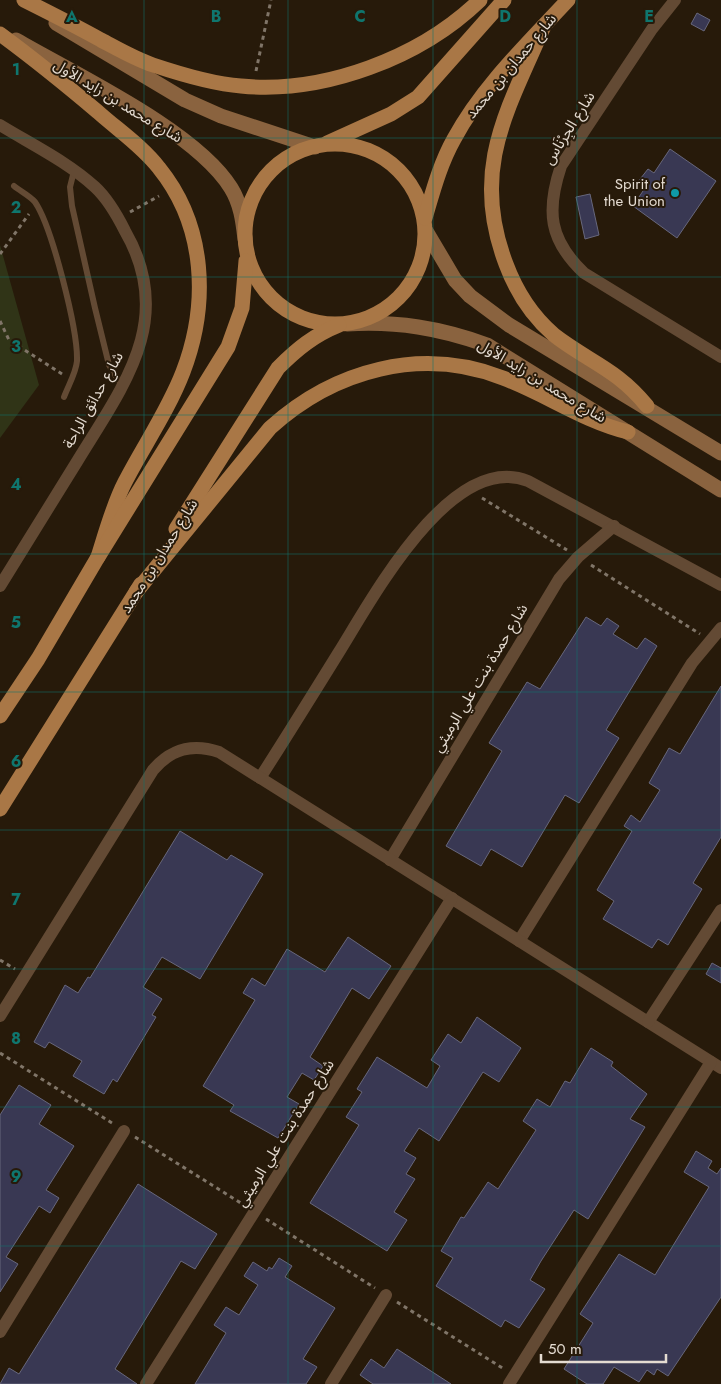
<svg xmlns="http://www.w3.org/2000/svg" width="721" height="1384" viewBox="0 0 721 1384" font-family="Jost,'Noto Sans Arabic',sans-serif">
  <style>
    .green { fill: #303417 }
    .building { fill: #393853; stroke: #67677c }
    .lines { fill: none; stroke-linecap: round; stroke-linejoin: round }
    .path { stroke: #807568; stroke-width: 3; stroke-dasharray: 4 4; stroke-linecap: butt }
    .lane { stroke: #634a34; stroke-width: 6 }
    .street { stroke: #634a34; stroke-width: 12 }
    .secondary { stroke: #8a633f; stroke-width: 15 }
    .primary { stroke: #a97746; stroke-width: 15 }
    .grid { fill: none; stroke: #0f766e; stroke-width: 1; stroke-opacity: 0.55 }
    .culture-dot { fill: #0f9aa8; stroke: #271a0a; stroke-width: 2 }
    .labels { text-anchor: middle; stroke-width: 4; stroke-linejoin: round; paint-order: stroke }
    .street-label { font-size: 15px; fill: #e4dbd1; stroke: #271a0a }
    .poi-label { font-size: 15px; fill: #e4dbd1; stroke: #271a0a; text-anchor: end }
    .grid-label { font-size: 16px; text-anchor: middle; font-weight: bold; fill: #0f766e; stroke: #271a0a; stroke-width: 4; stroke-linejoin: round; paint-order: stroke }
  </style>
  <rect width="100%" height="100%" fill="#271a0a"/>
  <!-- green -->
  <polygon class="green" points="0,245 39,385 0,438"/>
  <!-- building -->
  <g class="building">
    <polygon points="697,13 710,20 704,31 691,24"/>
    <polygon points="670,149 716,181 677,238 633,206 645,188 637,183 648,169 654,173"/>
    <polygon points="590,194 599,235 585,239 576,197"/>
    <polygon points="586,617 601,626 607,618 619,626 613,634 637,649 645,638 657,646 606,730 619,738 579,803 565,795 522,867 491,849 481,866 446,846 502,751 489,743 527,682 540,689"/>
    <polygon points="721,686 721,837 693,883 702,889 668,945 658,939 652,948 603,919 614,901 597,890 632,831 624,826 631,815 640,822 660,790 649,783 669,748 680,754"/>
    <polygon points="180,831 227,860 231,855 263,874 200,979 162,957 143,987 162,999 152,1015 156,1017 117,1082 113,1079 104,1094 73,1076 82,1061 49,1042 45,1048 34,1042 65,985 78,993 88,977 90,978"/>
    <polygon points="348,937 391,966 369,999 352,988 310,1057 323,1066 314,1080 302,1073 287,1097 299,1104 278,1138 230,1111 234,1105 203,1086 255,1000 243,993 252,978 265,986 287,949 325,972"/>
    <polygon points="712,963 721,968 721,983 706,974"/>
    <polygon points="477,1017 521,1048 499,1082 483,1072 439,1141 419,1128 404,1151 416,1158 406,1174 415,1179 394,1212 407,1220 387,1251 310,1203 359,1125 346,1117 362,1092 357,1089 377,1057 427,1088 440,1066 431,1060 448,1034 461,1043"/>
    <polygon points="591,1048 613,1062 611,1066 647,1094 630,1119 645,1127 588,1219 574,1210 541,1261 530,1280 545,1289 519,1328 505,1320 501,1327 436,1286 453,1258 441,1251 461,1217 464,1218 488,1182 498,1189 536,1130 523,1121 537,1099 550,1107 565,1081 570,1083"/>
    <polygon points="19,1085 51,1105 39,1124 74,1146 46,1190 59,1198 50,1213 39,1206 6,1257 18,1264 0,1292 0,1115"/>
    <polygon points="696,1151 712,1161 708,1168 717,1174 721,1168 721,1297 668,1376 657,1369 654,1375 647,1370 639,1382 614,1367 603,1384 587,1384 564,1369 593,1323 580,1314 619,1254 655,1275 709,1187 684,1172"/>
    <polygon points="138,1184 217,1234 195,1269 181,1261 115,1369 137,1384 0,1384 9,1368 19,1374"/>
    <polygon points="279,1258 292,1266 285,1277 335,1308 303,1359 317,1367 306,1384 195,1384 226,1333 214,1325 226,1307 239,1315 258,1285 244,1276 253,1262 267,1271 269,1267 272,1269"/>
    <polygon points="397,1349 451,1384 373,1384 360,1375 371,1359 384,1368"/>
  </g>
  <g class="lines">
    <!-- path -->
    <g class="path">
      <polyline points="256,71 271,0"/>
      <polyline points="130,212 159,196"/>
      <polyline points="0,254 29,214"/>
      <polyline points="0,321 9,340 62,374"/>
      <polyline points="482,498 567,550"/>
      <polyline points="591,565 700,634"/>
      <polyline points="0,960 15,969"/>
      <polyline points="0,1053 112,1123"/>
      <polyline points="135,1137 244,1205"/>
      <polyline points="266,1219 375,1288"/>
      <polyline points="397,1302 504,1369"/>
    </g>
    <!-- lane -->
    <g class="lane">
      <polyline points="74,171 70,187 72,206 95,308 109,365 122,386"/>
      <path d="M14,186C20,191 30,196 35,202C52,227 78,330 77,361C76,373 68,386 64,397"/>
    </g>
    <!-- street -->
    <g class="street">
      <path d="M675,0L652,29L561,166C546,211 549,240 584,273L721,357"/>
      <path d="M0,125C31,144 68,162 95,187C108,199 117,215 125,231C176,319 124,385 78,460C52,502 26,544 0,586"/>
      <path d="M260,778C287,736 313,694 339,652C371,601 451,450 528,481L721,585"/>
      <polyline points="390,860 559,579 578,557 614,526"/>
      <polyline points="519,941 692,663 721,628"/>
      <path d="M0,1016L153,770C171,749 192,743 219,752L721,1068"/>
      <polyline points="648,1022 721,910"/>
      <polyline points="0,1332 124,1131"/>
      <polyline points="146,1384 452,898"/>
      <polyline points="331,1384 386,1295"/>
      <polyline points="509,1384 711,1062"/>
    </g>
    <!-- secondary -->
    <g class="secondary">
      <polyline points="56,23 185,100 221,116 315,147"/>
      <path d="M16,40C76,75 196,131 231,188C241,204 243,222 245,239"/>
      <polyline points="426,231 455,280 470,296 509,325 721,453"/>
      <path d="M347,324C397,321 440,328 487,345L721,490"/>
    </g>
    <!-- primary -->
    <g class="primary">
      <path d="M24,0C50,13 76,26 101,40C118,49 135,59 153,65C180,74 212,84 241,86C324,94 420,58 480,0"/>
      <path d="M544,26C507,111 470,170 506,264C516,291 532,316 554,335C589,362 617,369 647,406"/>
      <path d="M0,34C34,59 66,85 98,112C118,130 142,146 159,168C206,226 209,304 183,372C168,411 144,445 125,482C113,505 106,532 98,557"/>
      <polyline points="327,143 391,114 418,97 504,0"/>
      <circle cx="335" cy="234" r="90"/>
      <path d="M425,218C433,191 440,164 454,139C482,87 528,43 568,0"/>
      <path d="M176,529L278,368C297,349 314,335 339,325"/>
      <path d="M136,592L270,428C334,370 421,346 503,378C546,394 583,421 628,432"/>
      <polyline points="0,716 38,659 98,557 228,347 242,308 246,261"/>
      <polyline points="0,809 141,584"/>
    </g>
  </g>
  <!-- grid -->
  <path class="grid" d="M144,0V1384M288,0V1384M433,0V1384M577,0V1384M0,138H721M0,277H721M0,415H721M0,554H721M0,692H721M0,830H721M0,969H721M0,1107H721M0,1246H721"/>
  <!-- markers -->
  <circle class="culture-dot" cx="675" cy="193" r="5"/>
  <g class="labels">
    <!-- street labels -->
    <g class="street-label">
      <text transform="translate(511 66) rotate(-50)" y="5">شارع حمدان بن محمد</text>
      <text transform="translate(118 101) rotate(31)" y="5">شارع محمد بن زايد الأول</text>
      <text transform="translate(569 128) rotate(-58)" y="5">شارع الجِرْنَاس</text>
      <text transform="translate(542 381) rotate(31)" y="5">شارع محمد بن زايد الأول</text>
      <text transform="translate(93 400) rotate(-61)" y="5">شارع حدائق الراحة</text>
      <text transform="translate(159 556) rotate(-58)" y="5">شارع حمدان بن محمد</text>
      <text transform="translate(480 678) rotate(-59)" y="5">شارع حمدة بنت علي الرميثي</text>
      <text transform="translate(285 1133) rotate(-58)" y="5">شارع حمدة بنت علي الرميثي</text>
    </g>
    <!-- poi labels -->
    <g class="poi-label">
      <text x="665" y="189">Spirit of<tspan x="665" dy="17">the Union</tspan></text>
    </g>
  </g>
  <g class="grid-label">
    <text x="72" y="22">A</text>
    <text x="216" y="22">B</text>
    <text x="360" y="22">C</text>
    <text x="505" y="22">D</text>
    <text x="649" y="22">E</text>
    <text x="16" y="75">1</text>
    <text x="16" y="213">2</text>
    <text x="16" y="352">3</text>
    <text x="16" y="490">4</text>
    <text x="16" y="628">5</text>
    <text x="16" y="767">6</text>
    <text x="16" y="905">7</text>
    <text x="16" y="1044">8</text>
    <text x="16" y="1182">9</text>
  </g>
  <!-- scale -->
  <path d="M541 1354v8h125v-8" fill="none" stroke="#e4dbd1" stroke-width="2.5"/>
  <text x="548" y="1354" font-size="15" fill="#e4dbd1" stroke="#271a0a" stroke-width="4" paint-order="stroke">50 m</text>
</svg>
